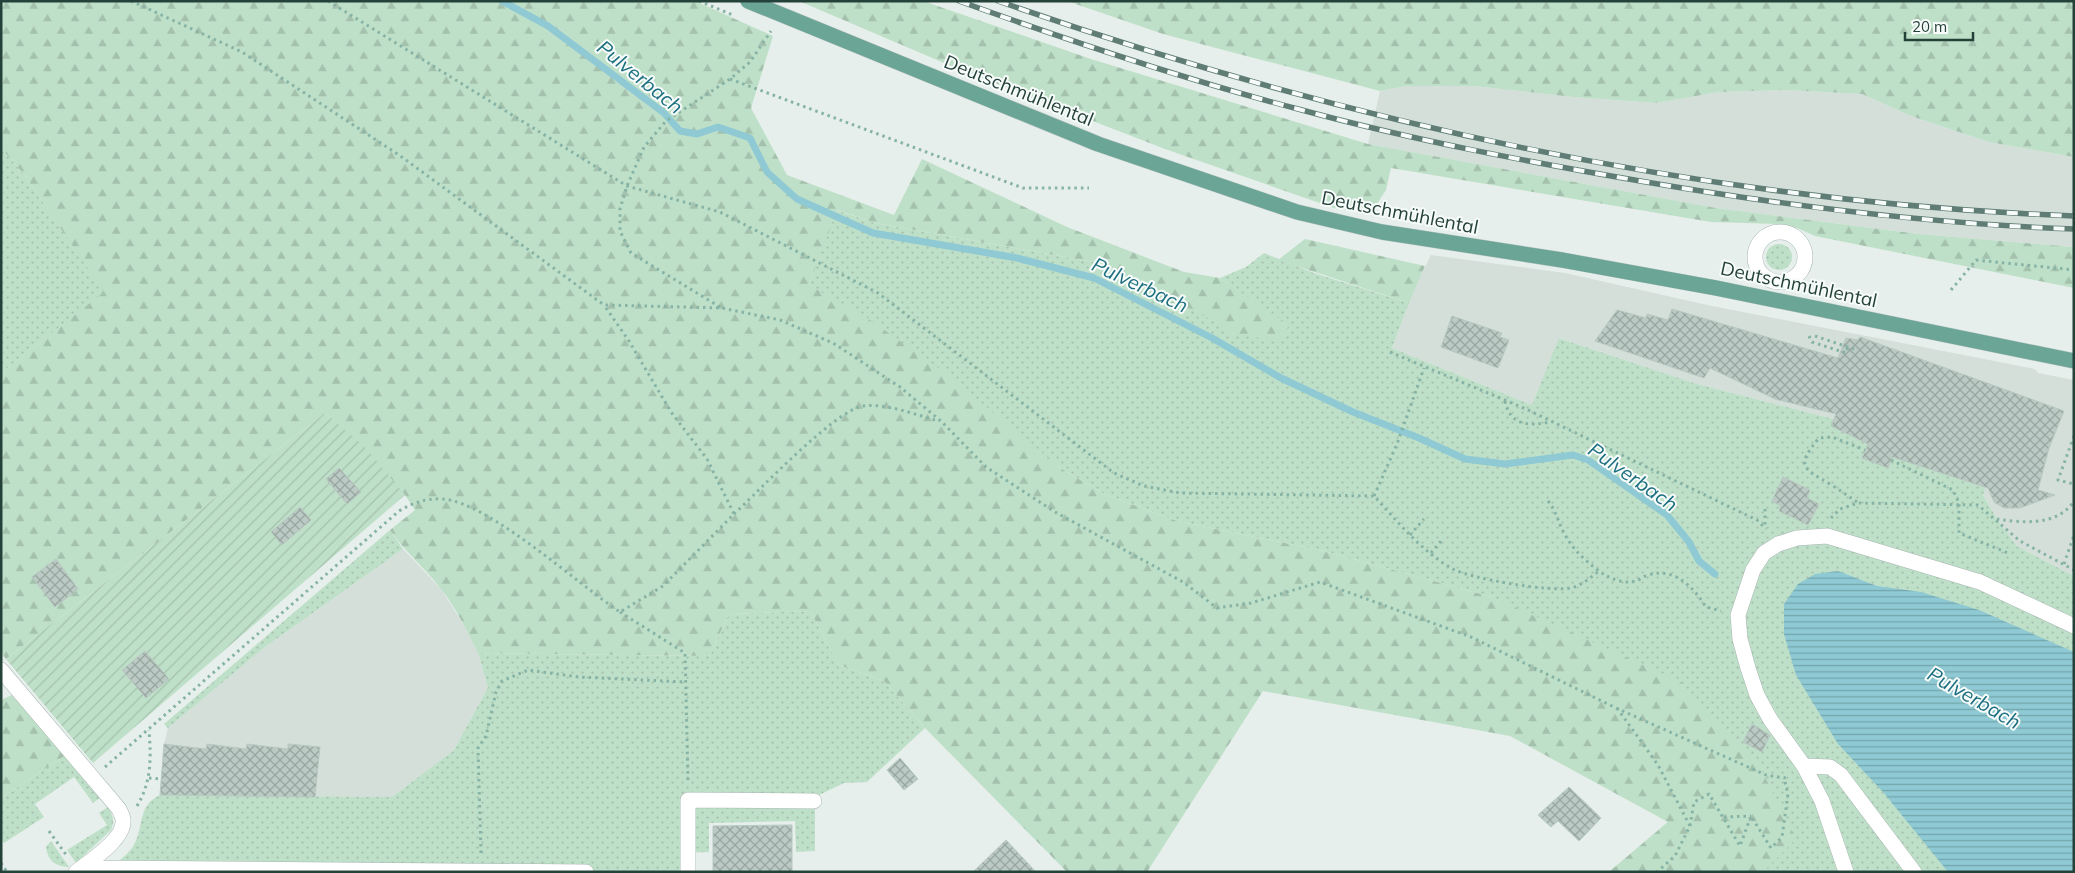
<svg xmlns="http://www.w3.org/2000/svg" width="2075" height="873" viewBox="0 0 2075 873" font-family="Mulish,sans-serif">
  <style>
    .built { fill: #d4dfda }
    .grass { fill: url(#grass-dots) }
    .forest { fill: url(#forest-firs) }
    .garden { fill: url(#garden-furrows) }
    .water { fill: url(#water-rules) }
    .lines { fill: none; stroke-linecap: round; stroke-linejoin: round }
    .stream { stroke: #8ec9d4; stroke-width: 7 }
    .building { fill: url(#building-cross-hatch); stroke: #b8c9c2 }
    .minor-casing { stroke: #a8b8b2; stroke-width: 16 }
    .major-casing { stroke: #c2cac8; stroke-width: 16 }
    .path { stroke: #86b3a5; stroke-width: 3; stroke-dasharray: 2.5 4; stroke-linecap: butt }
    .minor { stroke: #fff; stroke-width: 15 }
    .major { stroke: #6aa596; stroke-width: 15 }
    .rail-casing { stroke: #5f7d75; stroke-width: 5.5 }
    .rail { stroke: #f7fbf9; stroke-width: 4; stroke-dasharray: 11; stroke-linecap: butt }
    .labels { text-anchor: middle; stroke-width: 4; stroke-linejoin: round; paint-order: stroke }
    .street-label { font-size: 19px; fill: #24423a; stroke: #f7fbf9 }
    .water-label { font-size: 20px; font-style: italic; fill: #1c6f80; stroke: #f7fbf9 }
  </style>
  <defs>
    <pattern id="grass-dots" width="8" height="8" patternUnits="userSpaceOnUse" patternTransform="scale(1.25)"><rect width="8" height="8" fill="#bfe0c8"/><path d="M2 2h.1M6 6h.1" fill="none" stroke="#a4c1ad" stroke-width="1.8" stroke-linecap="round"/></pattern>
    <pattern id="forest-firs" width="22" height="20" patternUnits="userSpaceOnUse" patternTransform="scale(1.25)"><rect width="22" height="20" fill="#bfe0c8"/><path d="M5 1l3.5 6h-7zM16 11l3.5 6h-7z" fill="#a4c1ad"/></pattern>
    <pattern id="garden-furrows" width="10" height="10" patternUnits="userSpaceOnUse" patternTransform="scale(1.25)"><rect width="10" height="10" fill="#bfe0c8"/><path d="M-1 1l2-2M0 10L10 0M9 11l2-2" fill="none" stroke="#a4c1ad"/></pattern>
    <pattern id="water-rules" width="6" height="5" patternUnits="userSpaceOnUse" patternTransform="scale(1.25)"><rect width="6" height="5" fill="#8ec9d4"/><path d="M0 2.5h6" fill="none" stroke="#74a5ad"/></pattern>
    <pattern id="building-cross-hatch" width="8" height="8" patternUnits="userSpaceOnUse" patternTransform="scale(1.25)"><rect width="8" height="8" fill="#bbcac4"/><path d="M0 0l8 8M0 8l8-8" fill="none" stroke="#98a6a0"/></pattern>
  </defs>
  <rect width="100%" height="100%" fill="#e6efeb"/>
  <!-- built -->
  <g class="built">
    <polygon points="1406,86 1474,86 1573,97 1656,103 1719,92 1785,90 1862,94 1911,116 1989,142 2074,157 2074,247 1919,234 1716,208 1368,144 1380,91"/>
    <polygon points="1431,255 1565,273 1712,306 2035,369 2038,373 2074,380 2074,576 2017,546 1997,519 1983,495 1831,426 1834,419 1697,384 1560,338 1532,405 1392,348 1416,285"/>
    <polygon points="403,549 441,589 465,627 478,653 488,687 454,750 392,797 160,795 164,744 168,728 265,647"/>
  </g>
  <!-- grass -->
  <g class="grass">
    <polygon points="1,148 23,173 105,292 1,373"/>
    <polygon points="836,210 875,223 1099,263 1219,323 1234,335 1242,294 1220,278 1246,267 1264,253 1314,273 1409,303 1392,348 1532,405 1559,338 1697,384 1834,419 1831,426 1866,443 1993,462 1983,495 1997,519 2017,546 2074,576 2074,872 1609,872 1668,822 1492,597 1324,551 1177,521 1104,494 1062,469 809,285"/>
    <circle cx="1779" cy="257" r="13"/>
    <polygon points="390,530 403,549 265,647 168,728 164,724"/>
    <path d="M810,611L839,665L884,681L925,728L867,782L844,783L815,797V851L796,852L795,821L709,823V852L682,853V872H106C114,864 125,857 132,848C145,829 136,806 160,795L392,797L454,750L488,687L478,653L709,656L729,614Z"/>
    <polygon points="66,755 100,798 93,803 74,777 35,804 44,817 4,843 1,838 1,798"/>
    <path d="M108,807C113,816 115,821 111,830L76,863L67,850L107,825L99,813Z"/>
    <path d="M51,841L69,867C55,866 48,861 46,847Z"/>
  </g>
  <!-- forest -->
  <g class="forest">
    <path d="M1,1H695L773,36L751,108L787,175L894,215L922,159L1067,227L1184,272L1220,278L1289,325L1281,340L1234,335L1218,323L1099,263L875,223L837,210L809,285L863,315L941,370L1062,469L1104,494L1177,521L1324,551L1492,597L1681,682L1761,769L1796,839L1763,872H1609L1668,822L1510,736L1263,691L1147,872H1067L925,728L884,681L839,665L810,611L729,614L709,656L478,653C467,631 456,608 441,589C425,568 405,552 390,530L415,510L405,495L325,413L6,659L1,653V373L104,292L23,173L1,148Z"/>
    <polygon points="799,1 923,1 1091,59 1368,144 1716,208 1919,234 2074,247 2074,288 1815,236 1797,228 1778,224 1711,222 1391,168 1386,190 1371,213 1334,208 1165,149 951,66"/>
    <polygon points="1067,1 2074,1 2074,157 1989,142 1911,116 1862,94 1785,90 1719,92 1656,103 1573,97 1474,86 1406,86 1380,91 1163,34"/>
    <polygon points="1305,239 1425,266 1409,303 1278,260"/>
    <polygon points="12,695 66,755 1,798 1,700"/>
  </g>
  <!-- garden -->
  <polygon class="garden" points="325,413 365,447 405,495 93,763 6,659"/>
  <!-- water -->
  <polygon class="water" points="1838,571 1877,586 1921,592 1979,610 2074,652 2074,872 1948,872 1883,792 1838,744 1796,675 1784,634 1784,604 1798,584 1815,574"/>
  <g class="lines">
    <!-- stream -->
    <polyline class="stream" points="502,1 548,26 664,113 680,131 697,134 718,127 750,138 767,172 797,199 873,233 1017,258 1094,278 1212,338 1281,378 1353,412 1419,438 1465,459 1505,464 1573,455 1588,460 1667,515 1689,542 1699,561 1715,574"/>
  </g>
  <!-- building -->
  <g class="building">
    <polygon points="1672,309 1838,358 1846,338 1858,340 1860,337 2064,411 2049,448 2038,490 2055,495 2020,508 2004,508 1994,502 1988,488 1892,457 1888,468 1862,458 1868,444 1831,426 1836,414 1775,399 1710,368 1704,378 1595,341 1617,310 1646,318 1647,314 1668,320"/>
    <polygon points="1452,316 1502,333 1500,337 1509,340 1498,368 1441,347"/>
    <polygon points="339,468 361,492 347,504 326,479"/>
    <polygon points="1783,477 1810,490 1807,498 1819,504 1808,525 1779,511 1781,506 1772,501"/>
    <polygon points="300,507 311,520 282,545 271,532"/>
    <polygon points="56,559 78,589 55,607 32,577"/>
    <polygon points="145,651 169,679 146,698 122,670"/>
    <polygon points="1752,724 1770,735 1762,752 1743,742"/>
    <polygon points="164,744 206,749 207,744 246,749 247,744 288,749 288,744 320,747 315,797 160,795"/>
    <polygon points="900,758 918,779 904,790 887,770"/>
    <polygon points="1569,787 1601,818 1579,841 1558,821 1551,827 1538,815"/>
    <polygon points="792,825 792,872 713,872 713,826"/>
    <polygon points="1006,840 1036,872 973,872"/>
  </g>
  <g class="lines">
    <defs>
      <g id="minor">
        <circle cx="1780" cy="257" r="25"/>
        <path d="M1,670L119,809C120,812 123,816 123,820C125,839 90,861 76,872"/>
        <polyline points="1804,766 1830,767 1841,775 1914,872"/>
        <polyline points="85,865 98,868 586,872"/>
        <polyline points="688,872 688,800 814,801"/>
        <polyline points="1846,872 1822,801 1804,766 1770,719 1757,695 1748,668 1740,639 1738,615 1753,570 1764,553 1778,544 1797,538 1827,536 1980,582 2074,626"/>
      </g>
      <polyline id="major" points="748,1 1098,144 1297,212 1382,232 1562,260 1716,288 2074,361"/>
    </defs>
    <!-- minor casing -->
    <use href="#minor" class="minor-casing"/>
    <!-- major casing -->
    <use href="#major" class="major-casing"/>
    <!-- path -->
    <g class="path">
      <polyline points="131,1 242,52 399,155 604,305 722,308 780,320 833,343 900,387 942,422 986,467 1055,512 1183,582 1217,608 1251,603 1320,582 1471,637 1616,708 1766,775 1784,778 1789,775"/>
      <path d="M328,1L627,186L720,212L878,293L1114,473L1144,486L1180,493L1374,496C1398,522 1422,552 1453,569C1472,579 1549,592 1570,588C1581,586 1590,578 1599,571"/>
      <polyline points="699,1 735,16"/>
      <polyline points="730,79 1023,188 1089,188"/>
      <polyline points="1951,290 1976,260 2074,270"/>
      <polyline points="720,307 631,253 620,231 620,209 627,186 644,147 666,121 730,79 750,62 771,31"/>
      <polyline points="1809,336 1812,342 1846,353 1848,347"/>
      <polyline points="1815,336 1854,349"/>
      <polyline points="1390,352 1526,409 1757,520 1766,529"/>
      <path d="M1505,401C1510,426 1529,426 1550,422"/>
      <polyline points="2074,436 2058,480 2074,484"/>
      <polyline points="1891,460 1953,490 1959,503 1959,533 2008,553"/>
      <polyline points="1374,496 1397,444 1424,368"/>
      <path d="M1548,501C1557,512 1559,526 1567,538C1574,551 1592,567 1605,575C1614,580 1628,585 1638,580C1641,579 1644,576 1648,575C1675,567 1693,587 1706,607L1721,611"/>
      <path d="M1857,502C1848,496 1840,490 1830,484C1803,468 1795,467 1819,438L1832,437L1865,450"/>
      <polyline points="1765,509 1765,527"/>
      <path d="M734,514C759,491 834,411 863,406C888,403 915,415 939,421"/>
      <polyline points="1831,518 1840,509 1858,503 1978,505 2020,541 2074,570"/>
      <path d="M1997,519C2023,523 2058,526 2074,501"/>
      <polyline points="1410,535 1424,519"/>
      <polyline points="1431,553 1441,541"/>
      <polyline points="2064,564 2074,535"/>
      <polyline points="620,612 685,653 688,782"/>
      <polyline points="1617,708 1658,765 1690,826 1675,856 1657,872"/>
      <path d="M105,767L399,511C413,503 425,498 442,499C487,501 579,585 620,612L663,586L734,514L707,459L671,412L629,341L604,305"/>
      <polyline points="149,778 162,779"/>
      <path d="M137,806C152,781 151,757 149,730"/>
      <polyline points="1724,817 1751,816"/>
      <polyline points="1690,826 1694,802 1709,794 1740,846 1751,816 1771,848 1782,837 1788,794 1784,778"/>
      <polyline points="49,831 67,856"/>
      <polyline points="481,853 478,748 486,736 496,692 502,681 528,670 579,677 686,682"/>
      <polyline points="1,863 7,872"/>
    </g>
    <!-- minor -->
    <use href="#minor" class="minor"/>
    <!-- major -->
    <use href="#major" class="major"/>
    <defs>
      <g id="rail">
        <path d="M959,1C1070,41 1183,79 1298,109C1412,140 1529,162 1646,182C1787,206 1931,224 2074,229"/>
        <path d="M998,1C1343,122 1707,202 2074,216"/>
      </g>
    </defs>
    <!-- rail casing -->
    <use href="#rail" class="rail-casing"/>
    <!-- rail -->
    <use href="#rail" class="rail"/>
  </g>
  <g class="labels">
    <!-- street labels -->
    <g class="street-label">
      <text transform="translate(1019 90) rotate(22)" y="7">Deutschmühlental</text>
      <text transform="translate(1400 212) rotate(11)" y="7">Deutschmühlental</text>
      <text transform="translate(1799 284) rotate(12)" y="7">Deutschmühlental</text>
    </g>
    <!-- water labels -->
    <g class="water-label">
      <text transform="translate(640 77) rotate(39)" y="7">Pulverbach</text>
      <text transform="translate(1140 285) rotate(25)" y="7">Pulverbach</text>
      <text transform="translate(1633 477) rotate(35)" y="7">Pulverbach</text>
      <text transform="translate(1974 698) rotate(30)" y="7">Pulverbach</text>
    </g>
  </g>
  <!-- border -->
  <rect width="2075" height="873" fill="none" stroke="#24423a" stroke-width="5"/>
  <!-- scale -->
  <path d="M1905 32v8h68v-8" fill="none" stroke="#24423a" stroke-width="2.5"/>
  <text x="1912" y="32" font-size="15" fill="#24423a" stroke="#f7fbf9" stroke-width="4" paint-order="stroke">20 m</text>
</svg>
